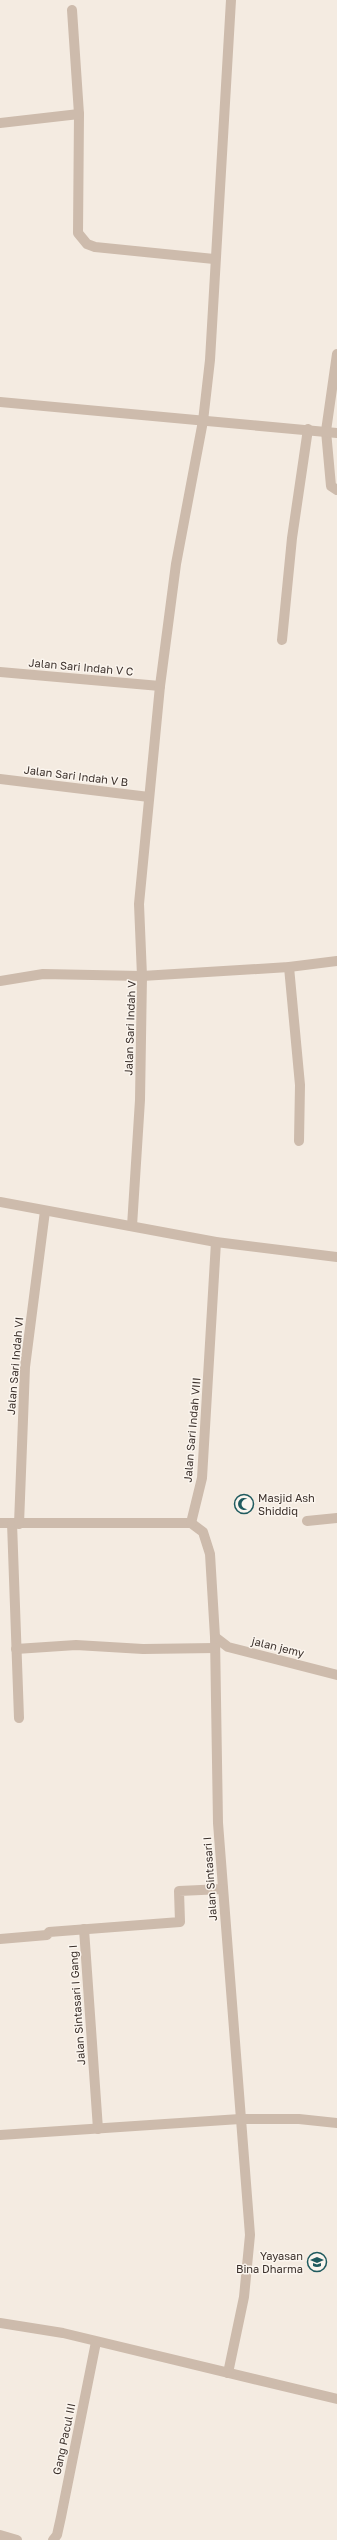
<svg xmlns="http://www.w3.org/2000/svg" width="337" height="2540" viewBox="0 0 337 2540" font-family="'Golos Text',sans-serif">
  <style>
    .lines { fill: none; stroke-linecap: round; stroke-linejoin: round }
    .minor { stroke: #cdbbac; stroke-width: 10 }
    .labels { text-anchor: middle; stroke-width: 3; stroke-linejoin: round; paint-order: stroke }
    .street-label { font-size: 11px; fill: #3b302b; stroke: #fbf5ee }
    .poi-label { font-size: 11px; fill: #3b302b; stroke: #fbf5ee; text-anchor: start }
  </style>
  <rect width="100%" height="100%" fill="#f4ebe1"/>
  <g class="lines">
    <!-- minor -->
    <g class="minor">
      <polyline points="72,10 79,114 78,233 87,244 95,247 214,259"/>
      <polyline points="0,123 79,114"/>
      <polyline points="337,354 326,431 331,486 337,490"/>
      <polyline points="0,402 337,433"/>
      <polyline points="282,640 292,538 308,429"/>
      <polyline points="0,672 160,686"/>
      <polyline points="0,779 149,797"/>
      <polyline points="289,967 300,1085 299,1141"/>
      <polyline points="0,981 43,974 142,976 289,967 337,961"/>
      <polyline points="0,1202 216,1242 337,1257"/>
      <polyline points="132,1226 140,1100 142,976 139,904 160,686 176,564 203,421 210,360 231,0"/>
      <polyline points="307,1521 337,1518"/>
      <polyline points="0,1523 191,1523"/>
      <polyline points="12,1523 19,1718"/>
      <polyline points="191,1523 203,1532 210,1554 215,1637 218,1823 250,2235 244,2297 228,2373"/>
      <polyline points="191,1523 202,1478 216,1242"/>
      <polyline points="19,1524 25,1367 45,1211"/>
      <polyline points="215,1637 228,1647 337,1675"/>
      <polyline points="16,1649 76,1645 143,1649 215,1648"/>
      <polyline points="84,1929 98,2129"/>
      <polyline points="0,1939 47,1935 49,1932 180,1922 179,1891 223,1889"/>
      <polyline points="0,2135 240,2119 299,2119 337,2123"/>
      <polyline points="0,2323 63,2333 337,2399"/>
      <polyline points="0,2535 17,2540"/>
      <polyline points="53,2540 57,2535 61,2517 96,2342"/>
    </g>
  </g>
  <!-- icons -->
  <defs>
    <symbol id="mosque-ring" viewBox="-11 -11 22 22"><circle r="9.5" fill="#fbf5ee" stroke="#1f5a5e" stroke-width="1.5"/><path d="M3.5-4.9A6 6 0 1 0 3.5 4.9A5 5 0 1 1 3.5-4.9Z" fill="#1f5a5e"/></symbol>
    <symbol id="school-ring" viewBox="-11 -11 22 22"><circle r="9.5" fill="#fbf5ee" stroke="#1f5a5e" stroke-width="1.5"/><path d="M0-5L7-2L0 1L-7-2ZM-4 1L0 2.5L4 1V4Q0 6-4 4Z" fill="#1f5a5e"/></symbol>
  </defs>
  <g fill-rule="evenodd">
    <use href="#mosque-ring" x="233" y="1493" width="22" height="22"/>
    <use href="#school-ring" x="306" y="2251" width="22" height="22"/>
  </g>
  <g class="labels">
    <!-- street labels -->
    <g class="street-label">
      <text transform="translate(81 667) rotate(5)" y="4">Jalan Sari Indah V C</text>
      <text transform="translate(76 776) rotate(7)" y="4">Jalan Sari Indah V B</text>
      <text transform="translate(130 1028) rotate(-88)" y="4">Jalan Sari Indah V</text>
      <text transform="translate(15 1366) rotate(-85)" y="4">Jalan Sari Indah VI</text>
      <text transform="translate(192 1430) rotate(-85)" y="4">Jalan Sari Indah VIII</text>
      <text transform="translate(278 1647) rotate(14)" y="4">jalan jemy</text>
      <text transform="translate(210 1879) rotate(-94)" y="4">Jalan Sintasari I</text>
      <text transform="translate(77 2005) rotate(-94)" y="4">Jalan Sintasari I Gang I</text>
      <text transform="translate(64 2439) rotate(-78)" y="4">Gang Pacul III</text>
    </g>
    <!-- poi labels -->
    <g class="poi-label">
      <text x="258" y="1502">Masjid Ash<tspan x="258" dy="13">Shiddiq</tspan></text>
      <text x="303" y="2260" text-anchor="end">Yayasan<tspan x="303" dy="13">Bina Dharma</tspan></text>
    </g>
  </g>
</svg>
